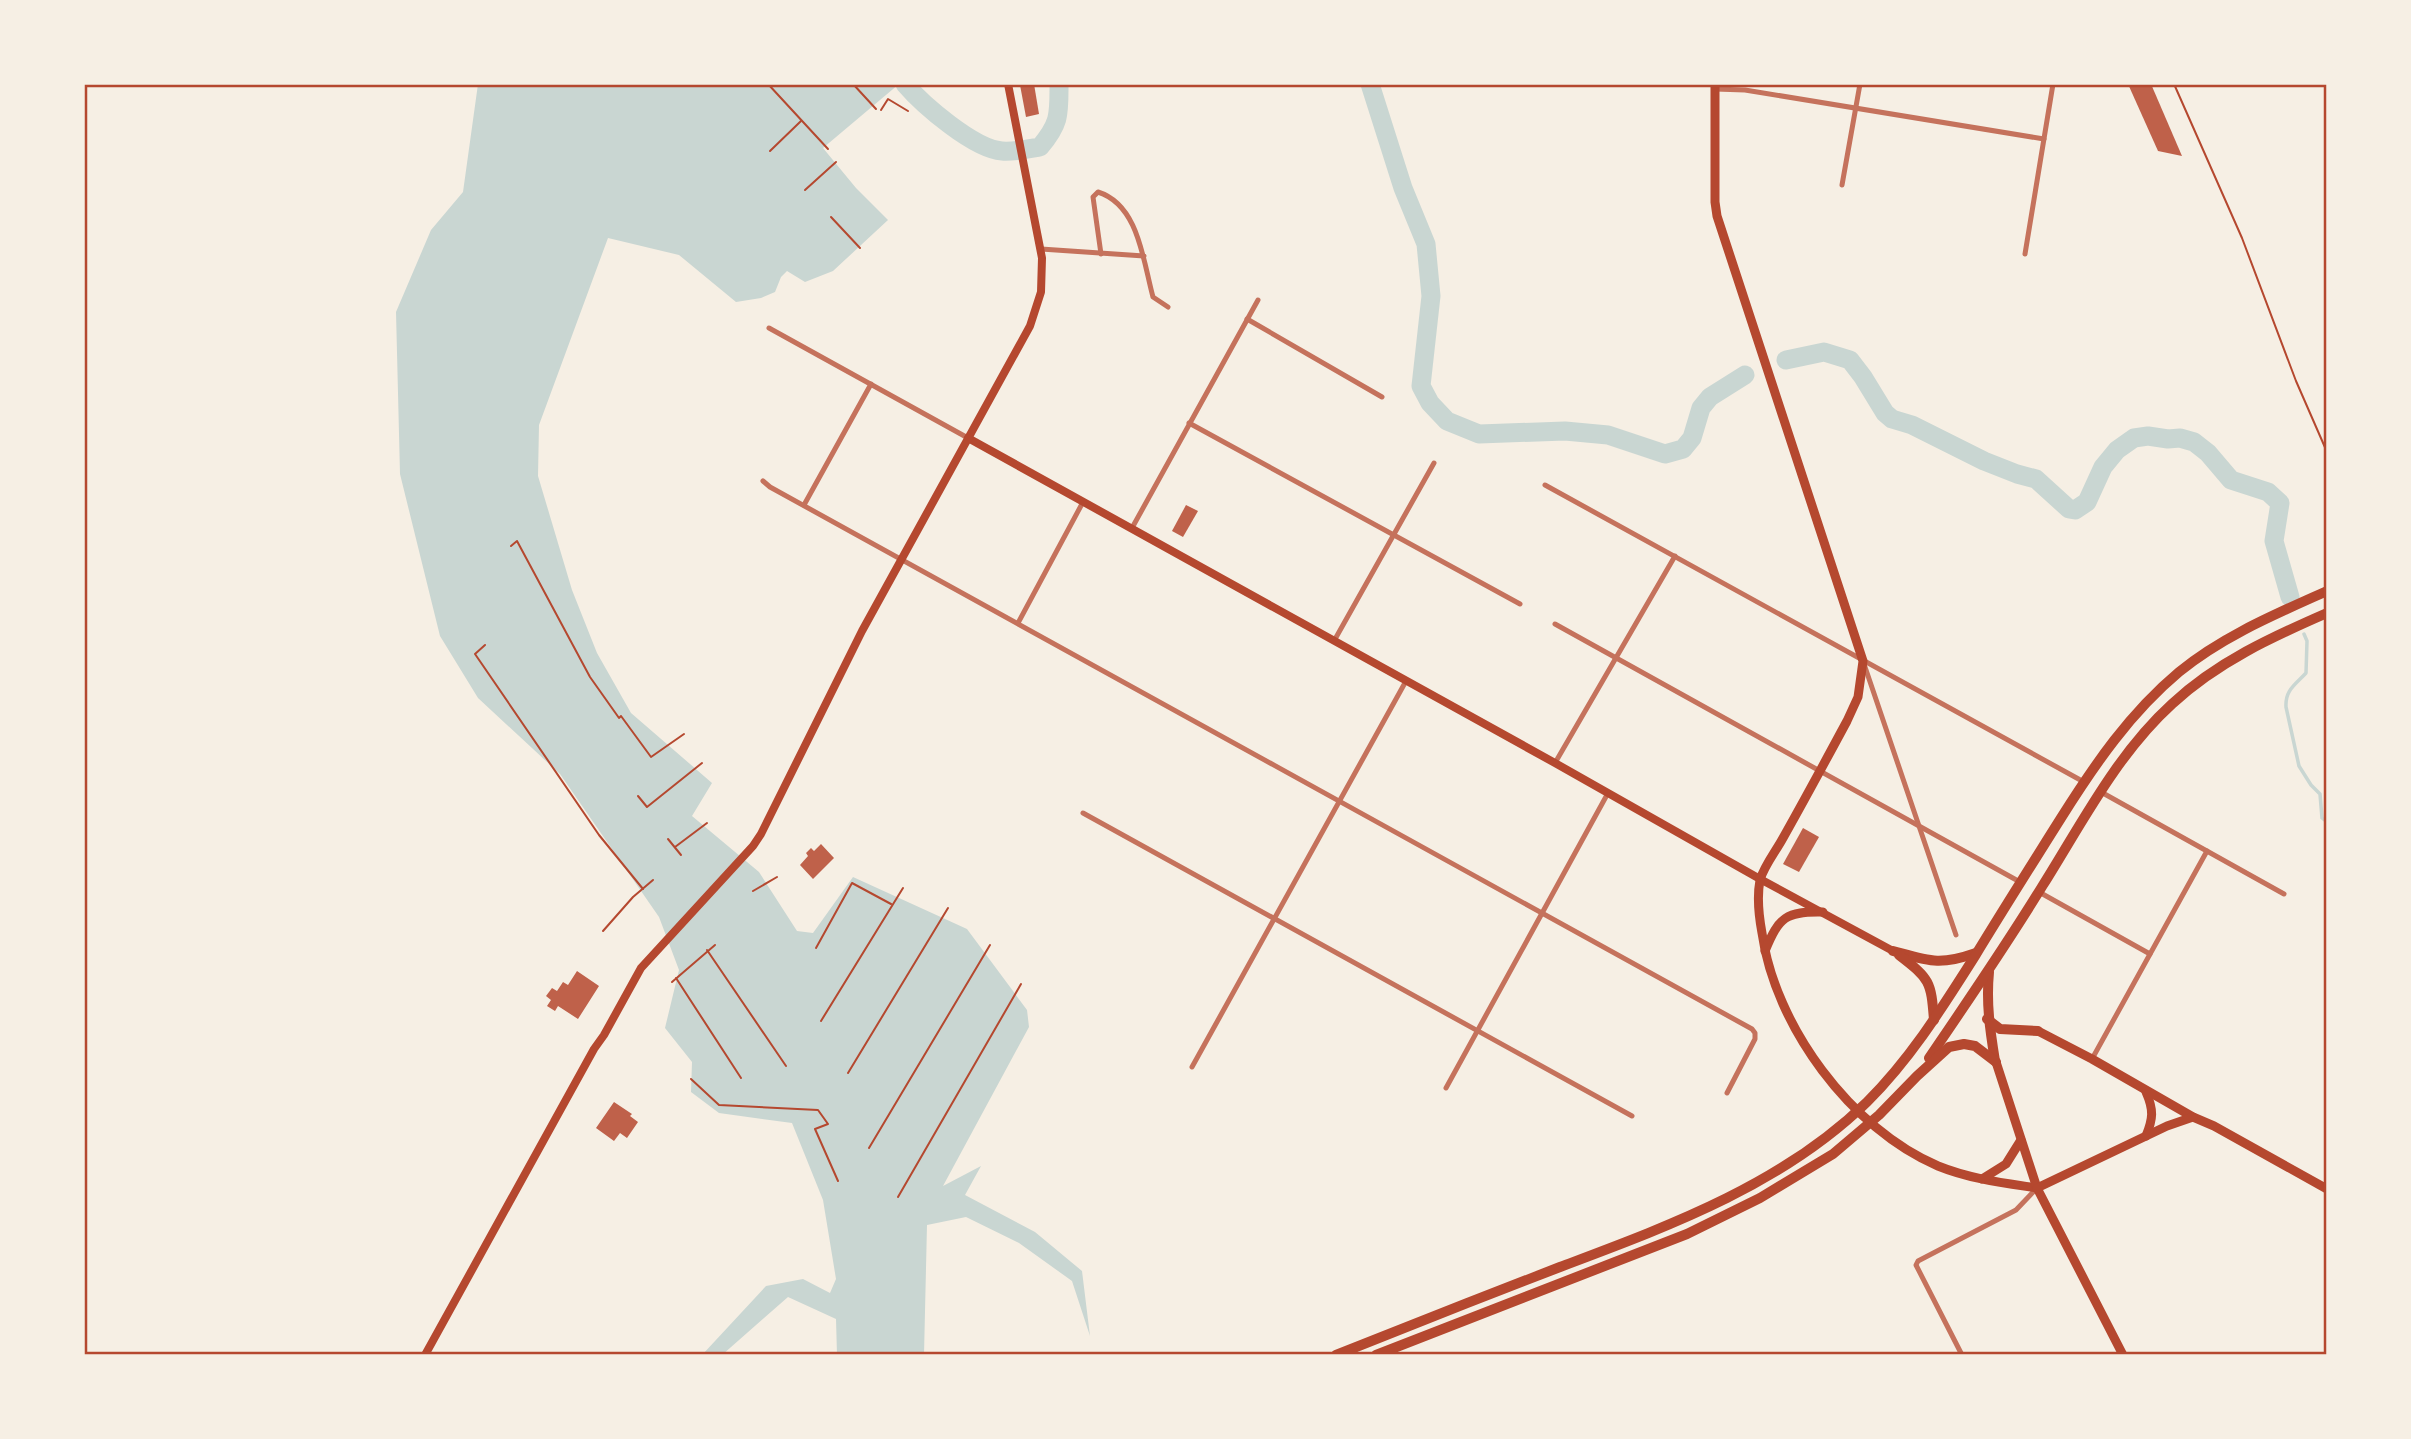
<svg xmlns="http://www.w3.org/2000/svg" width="2411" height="1439" viewBox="0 0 2411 1439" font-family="Mulish,sans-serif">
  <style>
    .water { fill: #c9d6d2 }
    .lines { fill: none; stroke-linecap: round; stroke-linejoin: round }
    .stream { stroke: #c9d6d2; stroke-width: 3.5 }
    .river { stroke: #c9d6d2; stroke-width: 19 }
    .building { fill: #bf614a }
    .path { stroke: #b5482f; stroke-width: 2 }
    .minor { stroke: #c5725c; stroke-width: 5 }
    .secondary { stroke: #b5482f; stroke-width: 8 }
    .primary { stroke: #b5482f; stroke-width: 9 }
    .trunk { stroke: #b5482f; stroke-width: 10 }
    .neatline { fill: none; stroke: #b5482f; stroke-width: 2.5 }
  </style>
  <rect width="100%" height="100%" fill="#f6efe4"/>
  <!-- water -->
  <polygon class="water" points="478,84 899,84 823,148 856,188 888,220 833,271 805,282 787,271 781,277 775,292 761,298 736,302 679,255 608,238 539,425 538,476 572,590 597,653 631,713 712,783 692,816 759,872 797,931 813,933 853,877 967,929 1027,1010 1029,1027 943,1186 981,1166 965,1195 1035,1232 1082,1271 1090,1336 1072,1281 1019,1243 966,1217 927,1225 924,1355 837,1355 836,1319 788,1297 722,1355 702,1355 766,1286 803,1279 830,1293 836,1279 823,1200 792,1123 719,1113 691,1092 692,1062 665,1028 679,970 659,917 560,774 478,698 440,636 400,474 396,312 431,230 463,192"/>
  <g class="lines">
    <!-- stream -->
    <path class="stream" d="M2304,634L2307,641L2306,673C2295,685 2285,690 2286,707L2299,766L2311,785L2320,794L2322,818L2327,822"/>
    <!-- river -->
    <g class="river">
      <path d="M905,84C923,105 974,149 1002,151C1014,152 1028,149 1040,147C1060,123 1059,115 1059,84"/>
      <polyline points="1370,84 1403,188 1426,244 1431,296 1421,386 1430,403 1447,421 1479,434 1565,431 1608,435 1665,454 1683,449 1692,438 1701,408 1710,397 1745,375"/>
      <polyline points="1786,360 1824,352 1850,360 1863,377 1885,413 1892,419 1912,425 1984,461 2017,474 2036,479 2069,509 2075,510 2087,502 2103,467 2117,450 2134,438 2148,436 2168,439 2180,438 2194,442 2208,453 2231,480 2268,492 2280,503 2274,541 2290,597"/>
    </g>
  </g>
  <!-- building -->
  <g class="building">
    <polygon points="1034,84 1039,114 1026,117 1020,85"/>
    <polygon points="2128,84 2151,84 2182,156 2158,151"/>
    <polygon points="1186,505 1198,511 1183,537 1172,531"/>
    <polygon points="1803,828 1819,837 1799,872 1783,864"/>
    <polygon points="821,844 834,858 813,879 800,865 808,856 806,853 811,848 814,851"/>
    <polygon points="577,971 599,986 578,1019 558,1006 555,1011 547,1006 551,1000 546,996 552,988 557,991 563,982 568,985"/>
    <polygon points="614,1102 632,1114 630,1116 638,1122 627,1138 620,1133 614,1141 596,1128"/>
  </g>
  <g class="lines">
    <!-- path -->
    <g class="path">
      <polyline points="768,84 828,149"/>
      <polyline points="853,84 876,109"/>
      <polyline points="2174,84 2242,238 2296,381 2327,452"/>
      <polyline points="747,85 748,84"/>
      <polyline points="881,110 888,99 908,111"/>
      <polyline points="770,151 801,121"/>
      <polyline points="805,190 836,162"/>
      <polyline points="831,217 860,248"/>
      <polyline points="511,546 517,541 590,677 619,718 621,716 651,757 684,734"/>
      <polyline points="485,645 475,654 599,835 643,889"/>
      <polyline points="638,796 647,807 702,763"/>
      <polyline points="668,839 681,855"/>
      <polyline points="675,847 707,823"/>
      <polyline points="753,891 777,877"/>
      <polyline points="603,931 633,897 653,880"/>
      <polyline points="816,948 852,883 891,904"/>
      <polyline points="707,950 786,1066"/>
      <polyline points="676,978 741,1078"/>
      <polyline points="672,982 715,945"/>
      <polyline points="821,1021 903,888"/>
      <polyline points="848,1073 948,908"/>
      <polyline points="691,1079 719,1105 818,1110 828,1124 815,1129 838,1181"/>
      <polyline points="869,1148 990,945"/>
      <polyline points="898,1197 1021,984"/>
    </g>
    <!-- minor -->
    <g class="minor">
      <polyline points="1715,89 1745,90 2044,139"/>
      <polyline points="1842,185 1860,84"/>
      <polyline points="1041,249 1144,256"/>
      <path d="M1101,254L1093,197L1098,192C1139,205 1143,261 1153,297L1168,307"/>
      <polyline points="2025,254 2053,84"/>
      <polyline points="1247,319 1382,397"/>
      <polyline points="769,328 968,438"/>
      <polyline points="1189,423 1520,604"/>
      <polyline points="763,481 770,487 1752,1029 1755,1033 1755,1039 1727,1093"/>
      <polyline points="1545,485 2084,782"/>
      <polyline points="804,505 871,384"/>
      <polyline points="1132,528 1258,300"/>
      <polyline points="1018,623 1083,502"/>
      <polyline points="1555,624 2020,882"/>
      <polyline points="1334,641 1434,463"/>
      <polyline points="1864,664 1956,935"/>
      <polyline points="1555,763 1675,556"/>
      <polyline points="2101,792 2284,894"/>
      <polyline points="1083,813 1632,1116"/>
      <polyline points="2039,892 2150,954"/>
      <polyline points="2092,1059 2207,851"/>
      <polyline points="1192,1067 1406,681"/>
      <polyline points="1446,1088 1608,793"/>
      <polyline points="1962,1355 1916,1265 1918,1261 2016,1210 2037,1188"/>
    </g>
    <!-- secondary -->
    <g class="secondary">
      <polyline points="968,438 1555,763 1760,879 1893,951"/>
      <polyline points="425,1355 594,1049 604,1035 641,968 753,846 761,834 862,631 1030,326 1041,292 1042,258 1008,84"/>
    </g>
    <!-- primary -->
    <g class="primary">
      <path d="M1715,84V202L1717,216L1863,661L1858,697L1847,721C1826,760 1805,799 1783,838C1776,851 1764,866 1760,880C1757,896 1759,917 1762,933C1775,1026 1851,1129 1938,1166C1970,1179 2004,1183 2037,1188"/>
      <path d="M1765,951C1779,917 1786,911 1823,912"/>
      <polyline points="2038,1031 2092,1059 2193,1117 2214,1126 2327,1189"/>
      <polyline points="1996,1062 2037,1188 2123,1355"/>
      <path d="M2146,1136C2153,1119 2154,1110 2146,1092"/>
      <polyline points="1982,1179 2006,1164 2021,1140"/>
      <polyline points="2037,1188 2167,1126 2193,1117"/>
    </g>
    <!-- trunk -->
    <g class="trunk">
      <path d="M1893,951C1929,961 1939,966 1976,953"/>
      <path d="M1899,955C1930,979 1931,981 1934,1020"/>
      <path d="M1989,972C1986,1003 1990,1030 1995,1061"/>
      <polyline points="1987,1019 2000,1029 2038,1031"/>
      <path d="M1929,1058C1968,1001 2007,944 2043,885C2082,823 2117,754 2172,704C2217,662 2272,637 2327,613"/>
      <path d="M1336,1355C1411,1325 1485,1296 1560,1267C1669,1226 1782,1185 1867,1102C1911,1058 1942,1008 1975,956C2003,910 2032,864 2061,818C2095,764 2130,713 2179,672C2223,636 2276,614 2327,591"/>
      <polyline points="1376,1355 1687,1234 1760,1198 1833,1154 1879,1115 1917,1076 1949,1047 1964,1044 1975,1046 1996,1062"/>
    </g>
  </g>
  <!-- border -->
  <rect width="2411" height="1439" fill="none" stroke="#f6efe4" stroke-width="172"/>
  <rect x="86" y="86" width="2239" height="1267" class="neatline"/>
</svg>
